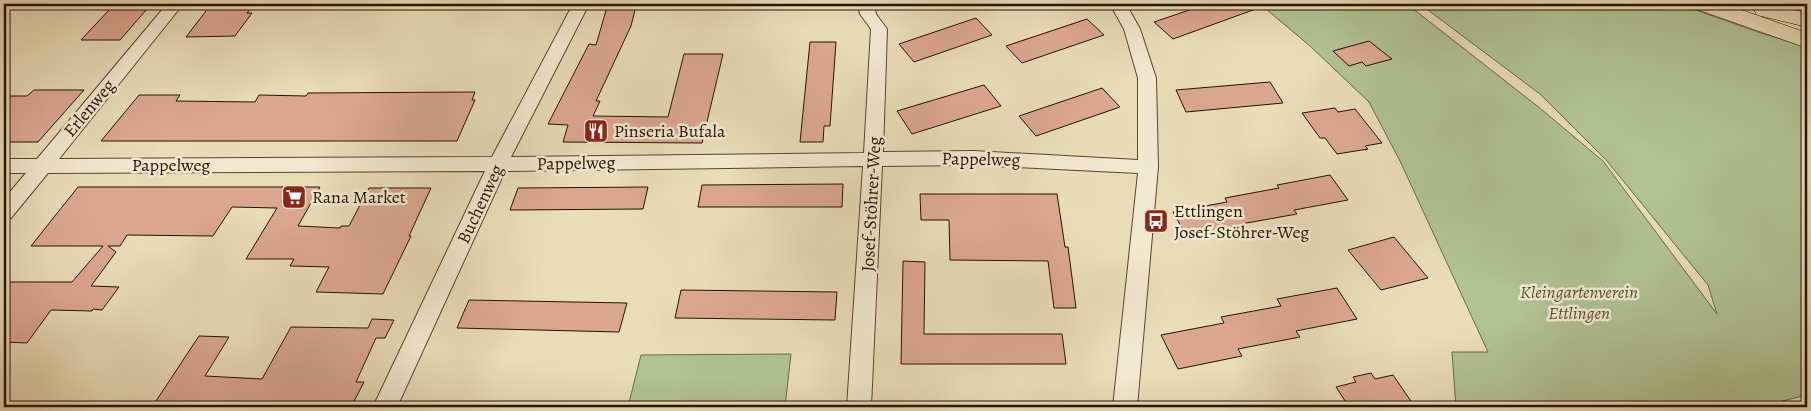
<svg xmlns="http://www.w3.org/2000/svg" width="1811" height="411" viewBox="0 0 1811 411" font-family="Alegreya,serif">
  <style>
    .green { fill: #b1c293; stroke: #6c6b4a }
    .building { fill: #dba790; stroke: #261401 }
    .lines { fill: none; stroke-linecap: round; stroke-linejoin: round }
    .street-casing { stroke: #57462e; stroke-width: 2 }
    .highway-casing { stroke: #261401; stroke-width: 1 }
    .street { fill: #f1e8d0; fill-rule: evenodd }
    .highway { fill: #e9dcb7; fill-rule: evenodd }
    .labels { text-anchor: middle; stroke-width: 5; stroke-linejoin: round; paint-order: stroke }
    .street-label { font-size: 18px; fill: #261401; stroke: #f1e8d0 }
    .poi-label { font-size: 18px; fill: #261401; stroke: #f1e8d0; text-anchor: start }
    .park-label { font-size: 18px; font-style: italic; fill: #575134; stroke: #f1e8d0 }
  </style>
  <rect width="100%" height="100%" fill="#e9dcb7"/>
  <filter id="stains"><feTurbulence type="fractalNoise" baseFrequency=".004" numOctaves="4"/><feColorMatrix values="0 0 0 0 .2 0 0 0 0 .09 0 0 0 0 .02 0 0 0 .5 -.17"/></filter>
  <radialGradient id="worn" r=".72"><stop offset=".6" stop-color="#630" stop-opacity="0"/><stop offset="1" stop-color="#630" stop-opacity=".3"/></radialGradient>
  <!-- green -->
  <g class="green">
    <polygon points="1260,4 1407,4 1541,109 1603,161 1717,314 1708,285 1607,161 1540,94 1420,4 1679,4 1761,33 1807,47 1807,392 1799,397 1782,401 1786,407 1456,407 1452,352 1488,352 1400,161 1369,102 1310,46"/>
    <polygon points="791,354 785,407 628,407 641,355"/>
  </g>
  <!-- building -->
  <g class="building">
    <polygon points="1207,4 1263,4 1264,6 1173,39 1154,22"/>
    <polygon points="636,6 631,26 596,101 600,101 593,116 668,117 684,54 723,54 702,143 563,142 568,125 548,124 589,44 596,45 607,7"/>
    <polygon points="209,7 252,7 247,13 252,13 235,36 186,37"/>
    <polygon points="110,9 147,9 120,40 81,40"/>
    <polygon points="976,18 992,35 914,62 899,44"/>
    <polygon points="1087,19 1104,35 1022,63 1006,46"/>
    <polygon points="1369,41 1392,59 1366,66 1362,62 1349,66 1333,51"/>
    <polygon points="810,42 836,42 830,126 824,126 823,142 800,142"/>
    <polygon points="1270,82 1283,103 1186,112 1176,90"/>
    <polygon points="984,85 1001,106 912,134 897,111"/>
    <polygon points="1102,88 1120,107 1036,136 1019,116"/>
    <polygon points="34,90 84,90 38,142 4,142 4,96 27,96"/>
    <polygon points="475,92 472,100 475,100 457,141 101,141 139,95 180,95 176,101 255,102 259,95 306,96 308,93"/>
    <polygon points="1335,108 1338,112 1355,109 1382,143 1365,146 1368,149 1337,154 1325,138 1320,138 1302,113"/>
    <polygon points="1330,175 1348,200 1294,210 1297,214 1241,224 1244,229 1188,239 1173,212 1227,202 1225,198 1279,188 1277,185"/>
    <polygon points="843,184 842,207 698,207 702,185"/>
    <polygon points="78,187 320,187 298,226 340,228 341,226 349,226 369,188 431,188 409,236 411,236 383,294 316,292 329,267 290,266 294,259 246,259 277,208 232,207 213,236 127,235 120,246 108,246 116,252 91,286 119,287 102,310 93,309 92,311 51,310 27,343 4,342 4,282 72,282 103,246 31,246"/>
    <polygon points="648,187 643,209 510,210 518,188"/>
    <polygon points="920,194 1057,194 1065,247 1068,247 1076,308 1054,308 1048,261 950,260 949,220 921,220"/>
    <polygon points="1394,237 1428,278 1381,290 1348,250"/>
    <polygon points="903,261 925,262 924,334 1062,334 1066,364 901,364"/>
    <polygon points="1337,288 1357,319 1296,331 1300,337 1238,349 1242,356 1178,369 1161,335 1224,323 1221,317 1281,306 1277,299"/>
    <polygon points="681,290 837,292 835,320 675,318"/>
    <polygon points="469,300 521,301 627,303 619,332 457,328"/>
    <polygon points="372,319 394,320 385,338 376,338 356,382 364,382 351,407 212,407 154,404 199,336 229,337 205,376 262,379 291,327 368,328"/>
    <polygon points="1371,373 1375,379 1393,375 1415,407 1349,407 1336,387 1356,382 1353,377"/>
  </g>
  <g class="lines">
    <defs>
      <polygon id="street" points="167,4 183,4 59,159 492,157 573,4 589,4 511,157 864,153 871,29 860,14 858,4 874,4 876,14 887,29 883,152 974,151 1138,160 1138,78 1124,29 1110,4 1126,4 1140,29 1156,78 1158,167 1137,407 1113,407 1138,173 974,165 882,166 871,407 847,407 863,166 505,171 397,407 373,407 485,171 48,173 11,218 4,220 4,199 26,173 4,173 4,159 37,159"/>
      <g id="highway">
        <polygon points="1693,4 1725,4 1807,33 1807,48 1696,9"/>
        <polygon points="1767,4 1807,13 1807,27 1757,15 1754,10 1757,5"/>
      </g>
    </defs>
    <!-- street casing -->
    <use href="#street" class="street-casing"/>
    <!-- highway casing -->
    <use href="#highway" class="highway-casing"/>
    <!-- street -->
    <use href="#street" class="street"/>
    <!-- highway -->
    <use href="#highway" class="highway"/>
  </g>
  <!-- icons -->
  <defs>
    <symbol id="restaurant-square" viewBox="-11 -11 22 22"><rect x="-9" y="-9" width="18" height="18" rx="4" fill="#8f2418" stroke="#f1e8d0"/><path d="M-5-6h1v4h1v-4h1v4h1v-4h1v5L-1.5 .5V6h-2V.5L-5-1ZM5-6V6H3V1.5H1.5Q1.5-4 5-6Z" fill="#fff"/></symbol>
    <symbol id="supermarket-square" viewBox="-11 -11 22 22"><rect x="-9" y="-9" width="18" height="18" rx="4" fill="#8f2418" stroke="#f1e8d0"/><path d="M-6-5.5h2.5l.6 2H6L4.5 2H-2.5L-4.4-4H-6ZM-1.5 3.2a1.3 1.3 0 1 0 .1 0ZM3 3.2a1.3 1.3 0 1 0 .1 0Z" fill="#fff"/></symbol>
    <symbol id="bus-square" viewBox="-11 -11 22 22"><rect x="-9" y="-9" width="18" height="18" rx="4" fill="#8f2418" stroke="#f1e8d0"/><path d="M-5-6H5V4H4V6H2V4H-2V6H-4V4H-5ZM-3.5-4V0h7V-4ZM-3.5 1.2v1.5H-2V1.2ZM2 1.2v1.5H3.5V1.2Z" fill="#fff"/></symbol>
  </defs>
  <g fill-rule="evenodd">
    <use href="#restaurant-square" x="582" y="117" width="28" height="28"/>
    <use href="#supermarket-square" x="280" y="183" width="28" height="28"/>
    <use href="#bus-square" x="1142" y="207" width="28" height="28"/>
  </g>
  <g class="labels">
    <!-- street labels -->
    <g class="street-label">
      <text transform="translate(89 108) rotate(-50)" y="6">Erlenweg</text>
      <text transform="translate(981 159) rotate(1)" y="6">Pappelweg</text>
      <text transform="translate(576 163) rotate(-1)" y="6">Pappelweg</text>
      <text x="171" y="171">Pappelweg</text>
      <text transform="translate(480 204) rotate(-65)" y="6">Buchenweg</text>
      <text transform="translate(871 204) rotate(-87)" y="6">Josef-Stöhrer-Weg</text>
    </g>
    <!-- poi labels -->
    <g class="poi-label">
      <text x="614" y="137">Pinseria Bufala</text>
      <text x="312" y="203">Rana Market</text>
      <text x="1174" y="217">Ettlingen<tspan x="1174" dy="21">Josef-Stöhrer-Weg</tspan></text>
    </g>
    <!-- park labels -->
    <g class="park-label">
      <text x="1579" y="298">Kleingartenverein<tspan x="1579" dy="21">Ettlingen</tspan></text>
    </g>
  </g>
  <!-- margin -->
  <rect width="1811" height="411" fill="none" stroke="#e9dcb7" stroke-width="20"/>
  <rect x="5" y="5" width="1801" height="401" fill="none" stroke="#261401" stroke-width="2.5"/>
  <rect x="10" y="10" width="1791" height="391" fill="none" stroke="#261401"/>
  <rect width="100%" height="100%" filter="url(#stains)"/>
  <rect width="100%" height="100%" fill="url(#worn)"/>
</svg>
